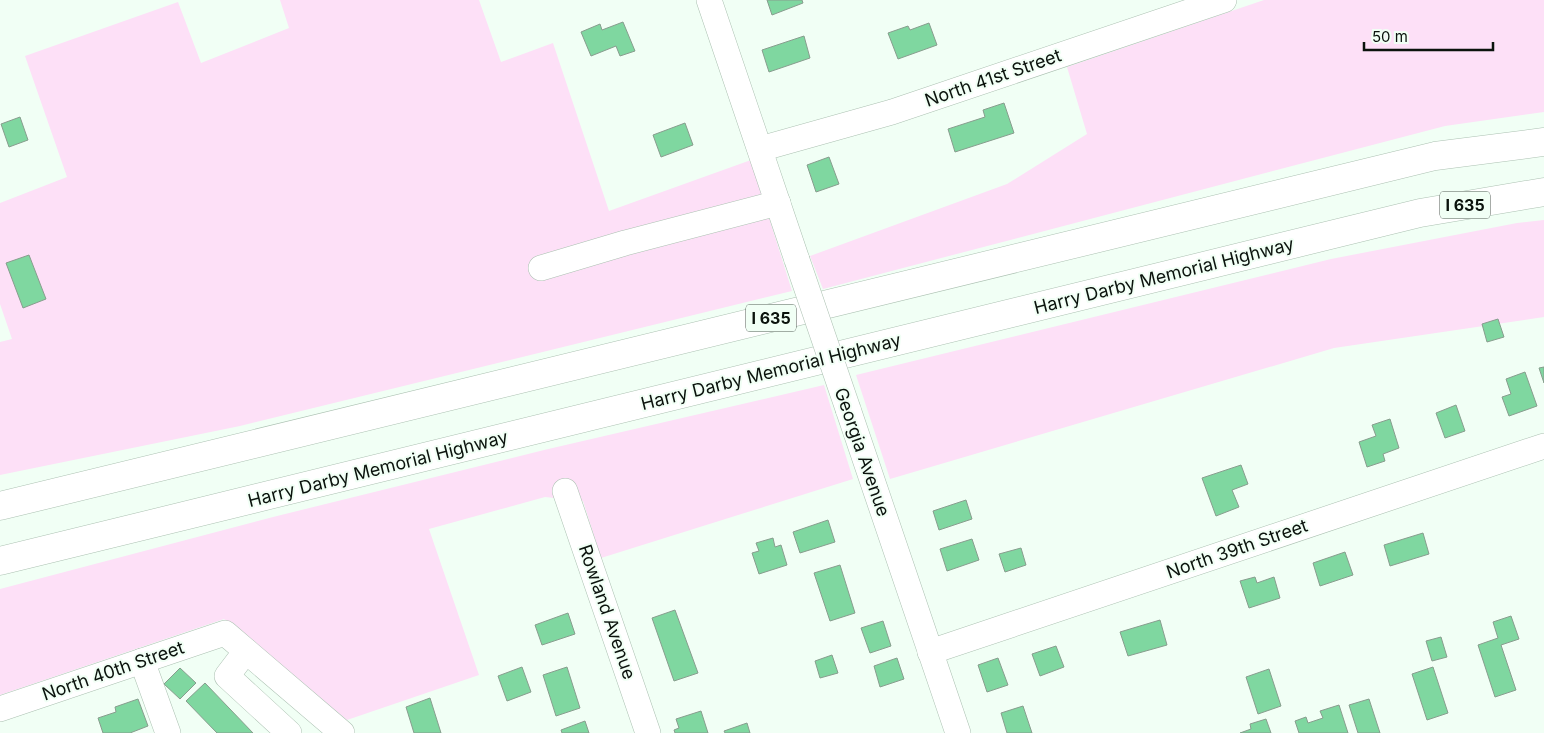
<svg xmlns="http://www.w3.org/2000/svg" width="1544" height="733" viewBox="0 0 1544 733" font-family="Inter,sans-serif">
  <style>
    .green { fill: #fde0f7 }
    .building { fill: #7fd7a0; stroke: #889d8e }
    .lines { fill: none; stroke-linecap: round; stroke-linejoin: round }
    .minor-casing { stroke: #acc1b2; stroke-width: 26 }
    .highway-casing { stroke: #acc1b2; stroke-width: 29 }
    .minor { stroke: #fff; stroke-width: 25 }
    .highway { stroke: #fff; stroke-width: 28 }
    .minor-bridge-casing { stroke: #acc1b2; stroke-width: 26; stroke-linecap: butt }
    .minor-bridge { stroke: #fff; stroke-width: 25 }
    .labels { text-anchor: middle; stroke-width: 4; stroke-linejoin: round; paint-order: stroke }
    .shield { fill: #f1fff5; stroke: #505a53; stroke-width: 1 }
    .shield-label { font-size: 16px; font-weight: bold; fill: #0b130d }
    .street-label { font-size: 18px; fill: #0b130d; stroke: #f1fff5 }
  </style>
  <rect width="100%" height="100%" fill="#f1fff5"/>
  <!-- green -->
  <g class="green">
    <polygon points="280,0 479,0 501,62 553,43 609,211 751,160 792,291 240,426 0,475 0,342 12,339 0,304 0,203 67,177 25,56 178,2 201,63 289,28"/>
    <polygon points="1264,0 1544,0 1544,112 1445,126 823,289 810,256 1007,184 1087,134 1067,67"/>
    <polygon points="1544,220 1544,317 1334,348 890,479 856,375 1331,259 1517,223"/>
    <polygon points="824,385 853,479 601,558 583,501 545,497 429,529 479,675 347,720 224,619 0,695 0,589 273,517 544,450"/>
  </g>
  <!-- building -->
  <g class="building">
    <polygon points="767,0 802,0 803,3 772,15"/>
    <polygon points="623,22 635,51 620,56 616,46 591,56 581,32 600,24 602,30"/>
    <polygon points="929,23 937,45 898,59 888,33 908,26 910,30"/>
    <polygon points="804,36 810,58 769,72 762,50"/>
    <polygon points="1004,103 1014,133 955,152 948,129 985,117 983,110"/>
    <polygon points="20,117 28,140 9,147 1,124"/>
    <polygon points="685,123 693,145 661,157 653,135"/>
    <polygon points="829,157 839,184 816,192 807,165"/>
    <polygon points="29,255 46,299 23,308 6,263"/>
    <polygon points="1498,319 1504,337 1487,342 1482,324"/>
    <polygon points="1544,367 1544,383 1539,368"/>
    <polygon points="1525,372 1537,406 1509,416 1502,397 1511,394 1506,379"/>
    <polygon points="1456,405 1465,431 1445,438 1436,413"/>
    <polygon points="1390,419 1399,448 1383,454 1385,461 1367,467 1359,442 1376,436 1372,425"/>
    <polygon points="1241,465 1248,484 1232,490 1239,507 1216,516 1202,478"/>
    <polygon points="966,500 972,519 939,530 933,511"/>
    <polygon points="828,520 835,542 800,553 793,532"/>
    <polygon points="1423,533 1429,554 1390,566 1384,545"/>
    <polygon points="773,538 775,547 781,545 787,565 759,574 752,553 759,551 756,543"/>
    <polygon points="972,539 979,560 947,571 940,549"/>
    <polygon points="1021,548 1026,565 1005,572 999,554"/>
    <polygon points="1345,552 1353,575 1320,586 1313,563"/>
    <polygon points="840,565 855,613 830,621 814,573"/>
    <polygon points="1255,577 1257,583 1274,577 1280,598 1249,608 1240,581"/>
    <polygon points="675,610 698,673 674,681 652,618"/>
    <polygon points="568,613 575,634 542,645 535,625"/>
    <polygon points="1511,616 1519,639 1501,645 1516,690 1495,697 1478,645 1498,638 1493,622"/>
    <polygon points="1160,620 1167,645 1128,656 1120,632"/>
    <polygon points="883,621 891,646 870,653 861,628"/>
    <polygon points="1441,637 1447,657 1432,661 1426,641"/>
    <polygon points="1056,646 1064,667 1040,676 1032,654"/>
    <polygon points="832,655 838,673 820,678 815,661"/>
    <polygon points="897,658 904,679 880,687 874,666"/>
    <polygon points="998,658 1008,685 987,692 978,665"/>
    <polygon points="522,667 531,692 507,701 498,676"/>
    <polygon points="567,667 580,708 556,716 543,675"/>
    <polygon points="1433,667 1448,713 1427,720 1412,674"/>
    <polygon points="180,668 196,683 180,699 164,684"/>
    <polygon points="1269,669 1281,706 1258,714 1246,677"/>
    <polygon points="205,683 253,733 217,733 186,701"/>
    <polygon points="430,698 441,733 414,733 406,707"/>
    <polygon points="138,699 148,726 130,733 103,733 98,718 116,712 115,707"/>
    <polygon points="1369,699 1380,733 1358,733 1349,705"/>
    <polygon points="1339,705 1348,733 1299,733 1295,721 1306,717 1308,723 1323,718 1320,711"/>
    <polygon points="1023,706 1032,733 1007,733 1001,713"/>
    <polygon points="701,711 708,733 675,733 674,730 679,728 676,719"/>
    <polygon points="1266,719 1271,733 1240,733 1251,729 1250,724"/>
    <polygon points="585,721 589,733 562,733 561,730"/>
    <polygon points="747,723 750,733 725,733 724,731"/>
  </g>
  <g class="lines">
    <defs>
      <g id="minor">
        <polyline points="709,0 797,260"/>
        <polyline points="760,149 892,112 1224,0"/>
        <polyline points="541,268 625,243 778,203"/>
        <polyline points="848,409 958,733"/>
        <polyline points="565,491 648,733"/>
        <polyline points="246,651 227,676 289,733"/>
        <polyline points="930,652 1544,446"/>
        <polyline points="142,661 168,733"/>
        <polyline points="0,709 225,633 342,733"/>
      </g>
      <g id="highway">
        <polyline points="0,506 1435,156 1544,142"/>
        <polyline points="0,561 1420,213 1544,192"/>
      </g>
    </defs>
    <!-- minor casing -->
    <use href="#minor" class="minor-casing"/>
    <!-- highway casing -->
    <use href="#highway" class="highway-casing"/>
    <!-- minor -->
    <use href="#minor" class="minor"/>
    <!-- highway -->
    <use href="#highway" class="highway"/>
    <defs>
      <polyline id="minor-bridge" points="797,260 848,409"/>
    </defs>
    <!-- minor-bridge casing -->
    <use href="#minor-bridge" class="minor-bridge-casing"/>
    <!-- minor-bridge -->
    <use href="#minor-bridge" class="minor-bridge"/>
  </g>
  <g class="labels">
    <!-- shield labels -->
    <g class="shield">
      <rect x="1440" y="191.5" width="50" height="27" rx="4"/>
      <rect x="746" y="304.5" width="50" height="27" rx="4"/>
    </g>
    <g class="shield-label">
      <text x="1465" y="211">I 635</text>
      <text x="771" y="324">I 635</text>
    </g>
    <!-- street labels -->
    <g class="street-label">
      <text transform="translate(993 78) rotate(-19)" y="6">North 41st Street</text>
      <text transform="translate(1164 276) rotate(-14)" y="6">Harry Darby Memorial Highway</text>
      <text transform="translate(771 372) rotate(-14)" y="6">Harry Darby Memorial Highway</text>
      <text transform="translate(862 452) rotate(71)" y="6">Georgia Avenue</text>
      <text transform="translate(378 469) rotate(-14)" y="6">Harry Darby Memorial Highway</text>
      <text transform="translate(1237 549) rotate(-19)" y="6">North 39th Street</text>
      <text transform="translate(607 612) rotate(71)" y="6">Rowland Avenue</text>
      <text transform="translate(113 671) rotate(-19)" y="6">North 40th Street</text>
    </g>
  </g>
  <!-- scale -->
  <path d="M1364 42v8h129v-8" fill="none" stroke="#0b130d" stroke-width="2.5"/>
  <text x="1372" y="42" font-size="15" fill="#0b130d" stroke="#f1fff5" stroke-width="4" paint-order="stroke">50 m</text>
</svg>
